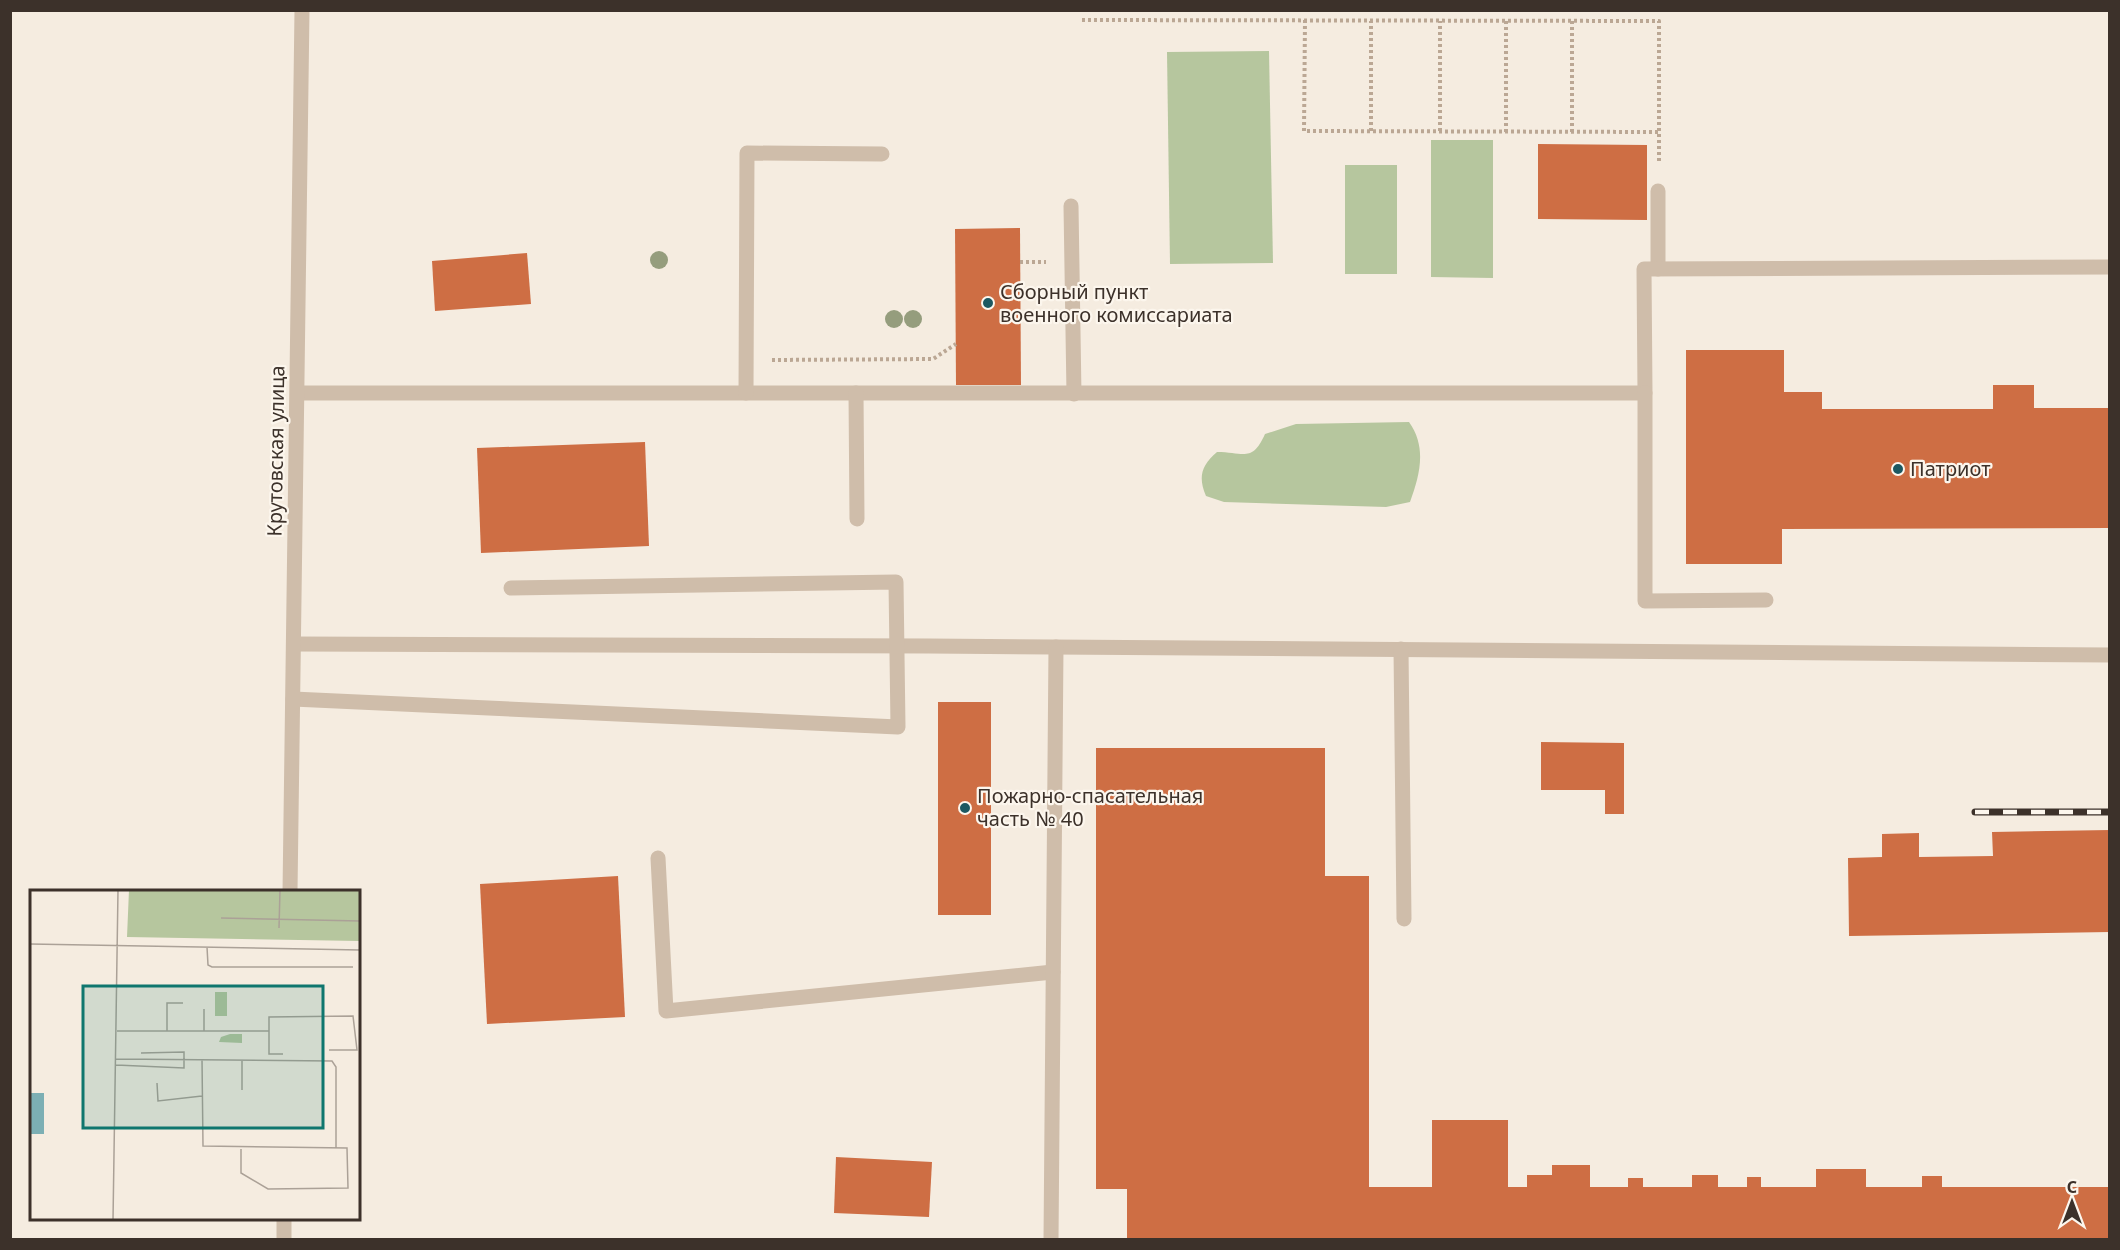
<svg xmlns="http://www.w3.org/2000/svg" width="2120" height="1250" viewBox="0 0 2120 1250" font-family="'Noto Sans',sans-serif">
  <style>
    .green { fill: #b6c69e }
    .building { fill: #ce6e44 }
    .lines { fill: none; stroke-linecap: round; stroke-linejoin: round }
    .path { stroke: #bba794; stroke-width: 4; stroke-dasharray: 3 3; stroke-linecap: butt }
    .minor { stroke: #cfbdaa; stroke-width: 15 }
    .rail-casing { stroke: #3c312a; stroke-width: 7 }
    .rail { stroke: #fcf6ed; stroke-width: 4.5; stroke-dasharray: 14; stroke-linecap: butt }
    .tree { fill: #959d7d }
    .poi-dot { fill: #1c5861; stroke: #fcf6ed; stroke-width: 2 }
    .labels { text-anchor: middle; stroke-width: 4.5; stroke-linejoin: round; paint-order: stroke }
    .poi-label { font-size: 20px; fill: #3c312a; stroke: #fcf6ed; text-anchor: start }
    .street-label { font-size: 20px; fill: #3c312a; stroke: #fcf6ed }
    .inset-road { fill: none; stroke: #aba197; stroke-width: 1.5 }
    .view { fill: #0f766e; fill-opacity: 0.15; stroke: #0f766e; stroke-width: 3 }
    .inset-edge { fill: none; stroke: #3c312a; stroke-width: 3 }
  </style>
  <rect width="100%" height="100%" fill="#f5ece0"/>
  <!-- green -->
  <g class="green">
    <polygon points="1269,51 1273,263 1170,264 1167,52"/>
    <polygon points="1431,140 1493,140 1493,278 1431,277"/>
    <rect x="1345" y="165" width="52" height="109"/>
    <path d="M1409,422C1427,447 1420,475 1410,502L1386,507L1224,502L1206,496C1198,477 1201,466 1217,452C1244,452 1252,463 1265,434L1296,424Z"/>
  </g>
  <!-- building -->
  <g class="building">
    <polygon points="1538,144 1647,145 1647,220 1538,219"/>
    <polygon points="1020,228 1021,385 956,385 955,229"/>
    <polygon points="527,253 531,304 435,311 432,261"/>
    <polygon points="1686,350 1784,350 1784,392 1822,392 1822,409 1993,409 1993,385 2034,385 2034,408 2110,408 2110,528 1782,529 1782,564 1686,564"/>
    <polygon points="645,442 649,546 481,553 477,448"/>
    <rect x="938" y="702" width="53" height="213"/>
    <polygon points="1541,742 1624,743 1624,814 1605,814 1605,790 1541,790"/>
    <polygon points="1096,748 1325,748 1325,876 1369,876 1369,1187 1432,1187 1432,1120 1508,1120 1508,1187 1527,1187 1527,1175 1552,1175 1552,1165 1590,1165 1590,1187 1628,1187 1628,1178 1643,1178 1643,1187 1692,1187 1692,1175 1718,1175 1718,1187 1747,1187 1747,1177 1761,1177 1761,1187 1816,1187 1816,1169 1866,1169 1866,1187 1922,1187 1922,1176 1942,1176 1942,1187 2110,1187 2110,1240 1127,1240 1127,1189 1096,1189"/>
    <polygon points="2110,830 2110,932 1849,936 1848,858 1882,857 1882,834 1919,833 1919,857 1993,856 1992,832"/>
    <polygon points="618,876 625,1017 487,1024 480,884"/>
    <polygon points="836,1157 932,1162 929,1217 834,1213"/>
  </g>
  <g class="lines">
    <!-- path -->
    <g class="path">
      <polyline points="1082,20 1659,21 1659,164"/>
      <polyline points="1305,20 1304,131 1659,132"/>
      <polyline points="1572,21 1572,132"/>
      <polyline points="1371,131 1371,21"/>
      <polyline points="1440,131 1440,21"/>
      <polyline points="1506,132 1506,21"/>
      <polyline points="1020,262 1046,262"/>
      <polyline points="772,360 933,359 956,344"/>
    </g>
    <!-- minor -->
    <g class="minor">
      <polyline points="1071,206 1074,394"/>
      <polyline points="1658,269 1658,191"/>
      <polyline points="298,393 1645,393 1644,269 2110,267"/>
      <polyline points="746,393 747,153 882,154"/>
      <polyline points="856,393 857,519"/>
      <polyline points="1645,393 1645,601 1766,600"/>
      <polyline points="294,644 929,646 2110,655"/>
      <polyline points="1401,649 1404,919"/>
      <polyline points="293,699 898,727 896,582 511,588"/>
      <polyline points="658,858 666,1011 1053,972"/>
      <polyline points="290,892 302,10"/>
      <polyline points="284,1240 284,1218"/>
      <polyline points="1051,1240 1056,647"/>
    </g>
    <defs>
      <polyline id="rail" points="1975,812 2110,812"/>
    </defs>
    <!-- rail casing -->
    <use href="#rail" class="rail-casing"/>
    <!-- rail -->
    <use href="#rail" class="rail"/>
  </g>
  <!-- trees -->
  <g class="tree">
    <circle cx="659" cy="260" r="9"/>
    <circle cx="894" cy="319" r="9"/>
    <circle cx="913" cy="319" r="9"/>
  </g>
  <!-- markers -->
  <g class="poi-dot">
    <circle cx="988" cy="303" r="6"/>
    <circle cx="1898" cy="469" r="6"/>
    <circle cx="965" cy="808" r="6"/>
  </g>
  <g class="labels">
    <!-- poi labels -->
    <g class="poi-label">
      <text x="1000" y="299">Сборный пункт<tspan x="1000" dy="23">военного комиссариата</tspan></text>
      <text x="1910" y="476">Патриот</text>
      <text x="977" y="803">Пожарно-спасательная<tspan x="977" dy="23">часть № 40</tspan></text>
    </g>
    <!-- street labels -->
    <g class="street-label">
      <text transform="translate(276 451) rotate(-89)" y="7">Крутовская улица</text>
    </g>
  </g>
  <!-- overview -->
  <g transform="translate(30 890)">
    <rect width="330" height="330" fill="#f5ece0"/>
    <path d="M99,0H330V51L97,47ZM185,102H197V126H185ZM200,144H212V153L189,152L191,147Z" fill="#b6c69e"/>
    <path d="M0,203H14V244H0Z" fill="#7cafb4"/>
    <path class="inset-road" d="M191,28L330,31M249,38L250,0M0,54L330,60M177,57L178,75L182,77H323M174,119V141M87,141H239V127L323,126L327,160H299M137,141V113H153M239,141V164H253M86,169L302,171L306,177V258M172,169L173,256L317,258L318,298L238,299L211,283V259M212,170V200M86,175L154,178V162L111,163M127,193L128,211L172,206M83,330L88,0"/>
    <path class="view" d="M53,96H293V238H53Z"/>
    <rect width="330" height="330" class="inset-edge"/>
  </g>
  <!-- border -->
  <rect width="2120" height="1250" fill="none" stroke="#3c312a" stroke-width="24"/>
  <!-- north arrow -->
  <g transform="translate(2072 1202)" stroke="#fcf6ed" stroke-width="4.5" paint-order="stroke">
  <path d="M0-4.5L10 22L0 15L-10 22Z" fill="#3c312a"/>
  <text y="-9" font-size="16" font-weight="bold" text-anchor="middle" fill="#3c312a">С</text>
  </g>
</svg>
